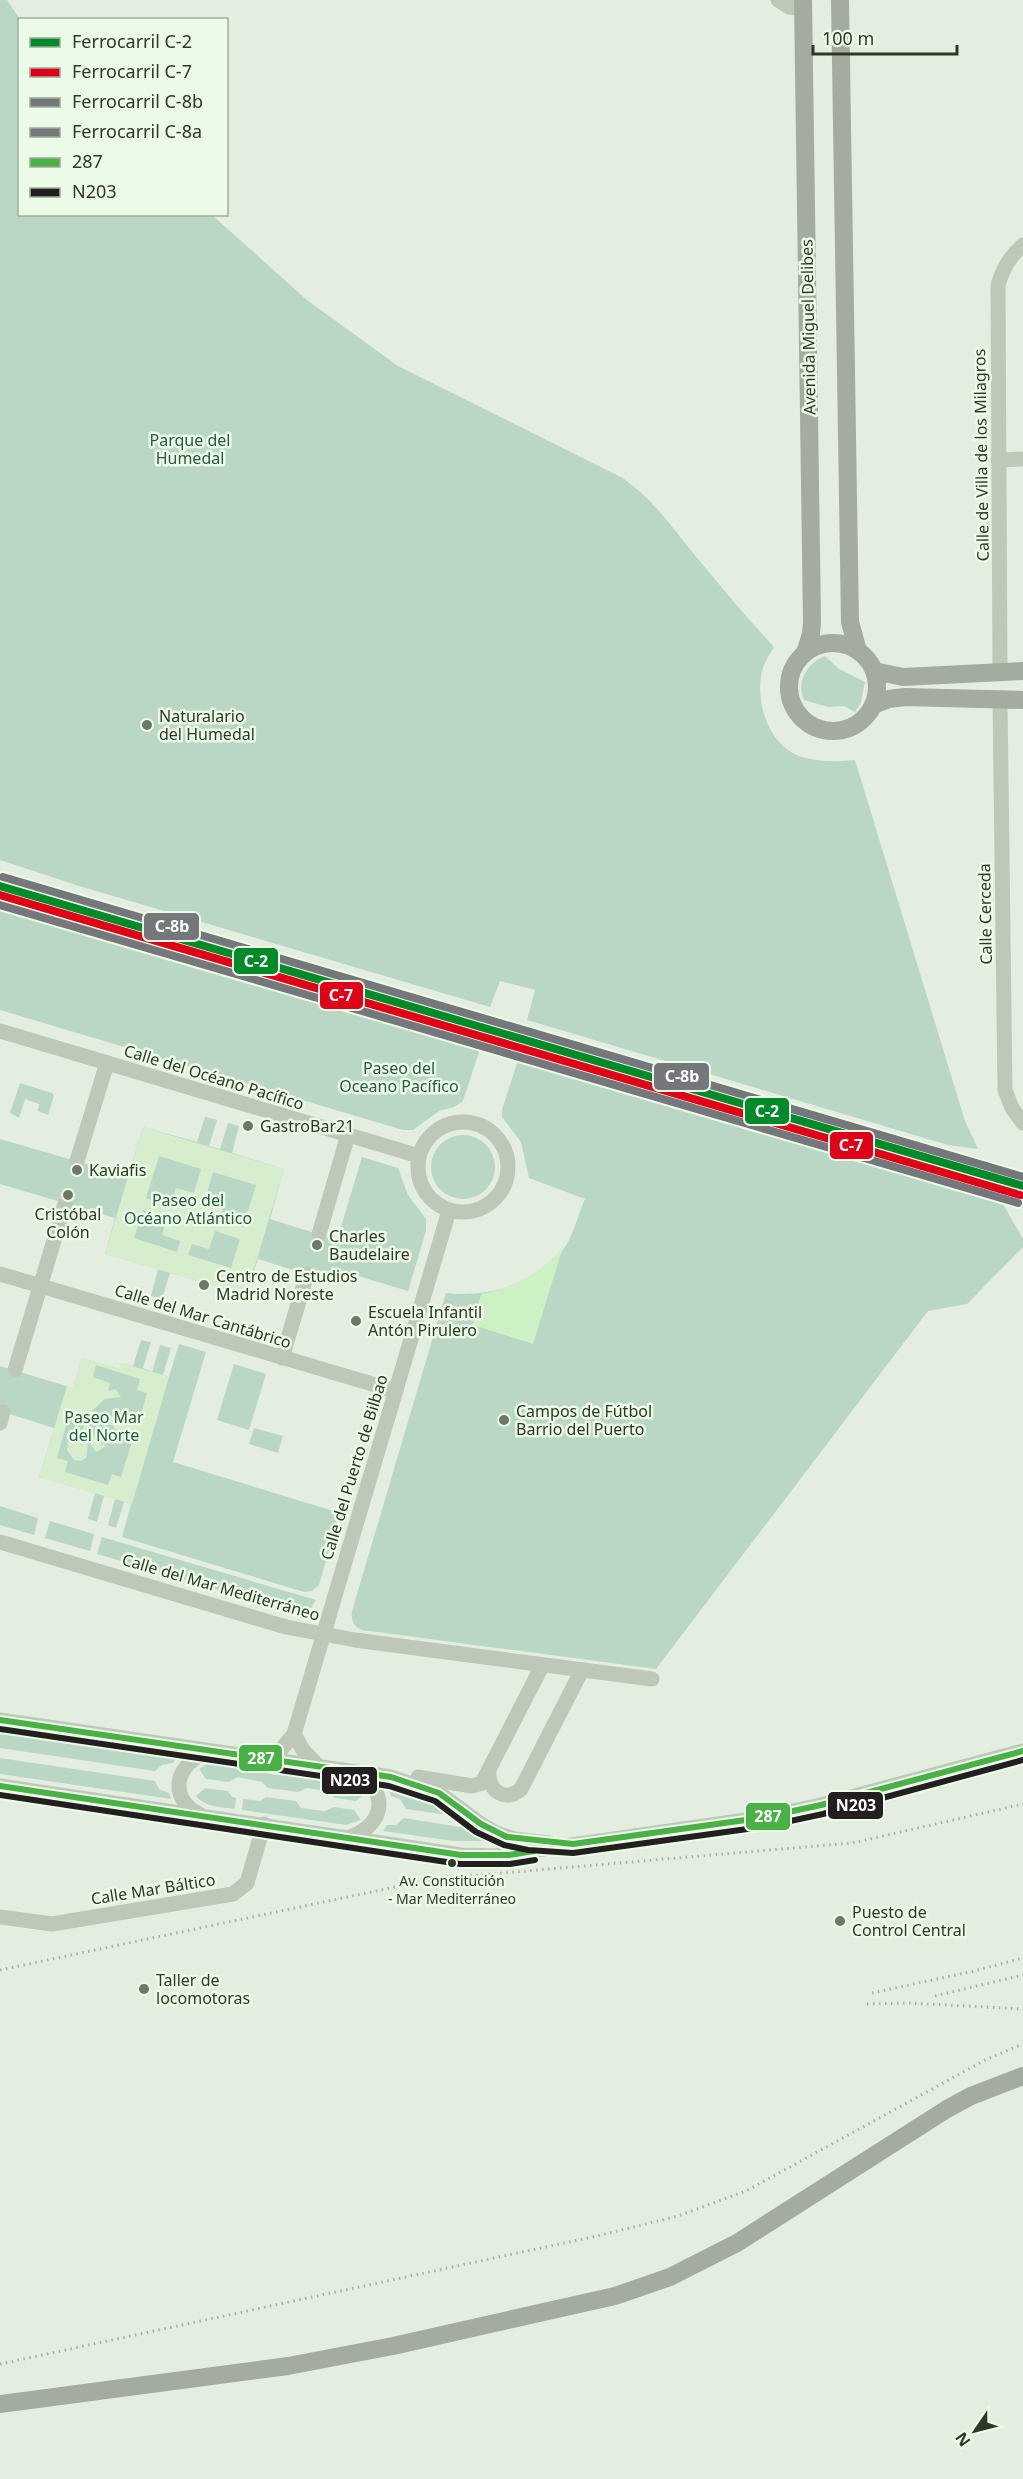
<svg xmlns="http://www.w3.org/2000/svg" width="1023" height="2479" viewBox="0 0 1023 2479" font-family="'Noto Sans',sans-serif">
  <style>
    .green { fill: #bad7c6 }
    .sand { fill: #cbf1c4 }
    .plaza { fill: #d6eece; fill-rule: evenodd }
    .lines { fill: none; stroke-linecap: round; stroke-linejoin: round }
    .minor { stroke: #bec8b9; stroke-width: 15 }
    .major { stroke: #a3ac9e; stroke-width: 18 }
    .rail { stroke: #a8afa4; stroke-width: 3; stroke-dasharray: 1.5 4.5; stroke-linecap: butt }
    .bus-1-casing { stroke: #ecfbe7; stroke-width: 10 }
    .bus-2-casing { stroke: #ecfbe7; stroke-width: 10 }
    .bus-1 { stroke: #49b145; stroke-width: 6 }
    .bus-2 { stroke: #231f20; stroke-width: 6 }
    .rail-1-casing { stroke: #ecfbe7; stroke-width: 12 }
    .rail-2-casing { stroke: #ecfbe7; stroke-width: 12 }
    .rail-3-casing { stroke: #ecfbe7; stroke-width: 12 }
    .rail-4-casing { stroke: #ecfbe7; stroke-width: 12 }
    .rail-1 { stroke: #008a29; stroke-width: 8 }
    .rail-2 { stroke: #de0118; stroke-width: 8 }
    .rail-3 { stroke: #76777a; stroke-width: 8 }
    .rail-4 { stroke: #76777a; stroke-width: 8 }
    .poi-dot { fill: #6e7868; stroke: #ecfbe7; stroke-width: 2 }
    .bus-dot { fill: #2f3827; stroke: #ecfbe7; stroke-width: 2 }
    .labels { text-anchor: middle; stroke-width: 5; stroke-linejoin: round; paint-order: stroke }
    .bus-label { font-size: 14px; fill: #2f3827; stroke: #ecfbe7 }
    .street-label { font-size: 16px; fill: #2f3827; stroke: #ecfbe7 }
    .park-label { font-size: 16px; fill: #285944; stroke: #ecfbe7 }
    .poi-label { font-size: 16px; fill: #2f3827; stroke: #ecfbe7; text-anchor: start }
    .line-badge { stroke: #ecfbe7; stroke-width: 2 }
    .badge-label { font-size: 16px; text-anchor: middle; font-weight: bold; fill: #fff }
  </style>
  <rect width="100%" height="100%" fill="#e4eee0"/>
  <!-- green -->
  <g class="green">
    <path d="M0,0H7L20,19V214L212,215L307,300L398,366L623,478C657,503 672,528 698,559C723,589 748,619 774,647C770,654 765,661 763,668C754,698 767,744 799,756C817,762 836,762 855,760L965,1121L978,1149L948,1145L527,1020L535,990L500,981L490,1007L79,886L0,860Z"/>
    <path d="M825,656L839,669L865,682L861,702L855,712L844,706L828,707L804,700C796,681 807,663 825,656Z"/>
    <polygon points="0,909 480,1049 463,1101 454,1107 439,1111 413,1130 403,1130 0,1010"/>
    <path d="M518,1060L996,1192L1023,1239V1247L967,1304L928,1311L656,1669L362,1630C353,1626 351,1620 352,1611L446,1293C489,1298 544,1283 568,1242C575,1229 579,1212 585,1199L529,1178L521,1142L502,1117V1110Z"/>
    <polygon points="20,1083 52,1093 54,1096 48,1115 38,1111 39,1104 25,1099 19,1118 10,1113"/>
    <polygon points="205,1117 217,1120 209,1146 220,1149 228,1123 239,1126 232,1153 284,1169 270,1219 337,1240 362,1157 398,1168 408,1195 426,1219 426,1231 408,1291 338,1270 325,1280 258,1259 246,1295 170,1273 162,1299 151,1296 158,1269 105,1254 115,1218 0,1184 0,1139 128,1176 143,1127 197,1142"/>
    <circle cx="463" cy="1167" r="32"/>
    <polygon points="141,1340 151,1342 143,1368 152,1372 160,1345 171,1348 163,1375 169,1377 179,1344 206,1352 173,1462 340,1513 319,1585 312,1591 304,1592 122,1537 131,1504 124,1502 116,1528 108,1525 115,1499 104,1496 97,1522 88,1519 95,1493 39,1477 54,1428 0,1411 0,1366 73,1388 82,1358 119,1369 122,1363 133,1366"/>
    <polygon points="234,1364 266,1374 249,1430 217,1420"/>
    <polygon points="254,1428 283,1436 278,1453 249,1444"/>
    <polygon points="0,1506 38,1518 34,1535 0,1525"/>
    <polygon points="50,1521 94,1534 90,1551 45,1538"/>
    <polygon points="102,1537 316,1600 309,1611 298,1613 97,1554"/>
    <polygon points="0,1732 177,1758 173,1763 162,1765 155,1771 0,1748"/>
    <polygon points="0,1758 155,1781 159,1789 169,1793 171,1799 0,1774"/>
    <polygon points="207,1764 322,1780 320,1790 307,1788 298,1792 268,1788 262,1782 238,1777 229,1782 206,1779 199,1769"/>
    <polygon points="328,1780 355,1785 365,1793 356,1801 335,1798 327,1791"/>
    <path d="M205,1788L228,1791L232,1797L236,1798L235,1809C221,1807 205,1807 196,1796Z"/>
    <polygon points="389,1790 422,1796 455,1816 406,1809 400,1799 391,1796"/>
    <polygon points="266,1797 296,1801 301,1808 325,1811 334,1807 354,1810 361,1820 346,1825 242,1810 243,1799 260,1801"/>
    <polygon points="404,1818 472,1829 490,1841 454,1841 383,1831 387,1825 396,1825"/>
  </g>
  <!-- sand -->
  <path class="sand" d="M563,1247L533,1344L473,1325L481,1294C514,1288 541,1273 563,1247Z"/>
  <!-- plaza -->
  <g class="plaza">
    <path d="M143,1127L284,1169L246,1295L105,1254ZM159,1156L201,1169L194,1193L176,1188L171,1206L146,1198ZM213,1172L256,1185L243,1227L219,1220L224,1202L206,1197ZM143,1210L167,1218L162,1235L180,1241L177,1252L134,1238ZM215,1231L240,1239L231,1268L188,1255L192,1244L209,1249Z"/>
    <path d="M82,1358L119,1369L122,1363L169,1377L132,1504L39,1477L67,1386L73,1388ZM96,1365L140,1379L137,1390L147,1393L138,1425L131,1423L132,1419L118,1415L116,1418L92,1411L105,1399L121,1397L115,1389L108,1391L110,1383L93,1377ZM69,1414L83,1417L84,1434L96,1452L106,1446L99,1442L91,1433L89,1419L114,1426V1429L128,1434L129,1430L135,1432L121,1477L112,1474L108,1485L65,1472L68,1461L57,1458Z"/>
    <polygon points="76,1434 81,1436 88,1445 86,1458 81,1461 74,1460 67,1450 68,1441"/>
  </g>
  <g class="lines">
    <!-- minor -->
    <g class="minor">
      <polyline points="778,0 789,7 803,9"/>
      <polyline points="998,460 1023,459"/>
      <path d="M1000,673L998,285C1003,269 1009,257 1023,245"/>
      <polyline points="1000,700 1005,1090 1012,1108 1023,1123"/>
      <polyline points="0,1031 419,1156"/>
      <circle cx="463" cy="1167" r="45"/>
      <polyline points="77,1161 107,1063"/>
      <polyline points="319,1234 348,1135"/>
      <polyline points="0,1274 396,1391"/>
      <polyline points="282,1358 307,1274"/>
      <polyline points="15,1370 65,1204"/>
      <polyline points="0,1423 3,1412"/>
      <polyline points="0,1542 286,1627 355,1640 652,1679"/>
      <polyline points="0,1720 391,1777 439,1793 481,1824 496,1833 515,1839 549,1843"/>
      <polyline points="294,1734 303,1750 320,1768"/>
      <polyline points="260,1759 279,1752 294,1734 449,1211"/>
      <path d="M489,1772C488,1791 506,1803 521,1789L582,1670"/>
      <polyline points="418,1777 472,1786 482,1783 542,1666"/>
      <polyline points="0,1786 461,1855 495,1856 760,1818 821,1805 1023,1751"/>
      <path d="M199,1814C166,1797 177,1761 209,1752"/>
      <path d="M347,1838C381,1828 392,1796 359,1774"/>
      <polyline points="0,1917 52,1924 233,1894 247,1883 264,1824"/>
    </g>
    <!-- major -->
    <g class="major">
      <polyline points="803,0 812,622 811,634 805,653"/>
      <polyline points="840,0 850,622 858,651"/>
      <circle cx="833" cy="687" r="44"/>
      <polyline points="874,671 903,677 1023,671"/>
      <polyline points="873,705 889,699 905,697 1023,700"/>
      <polyline points="0,2404 288,2366 393,2346 615,2296 670,2277 737,2243 947,2109 971,2096 1023,2076"/>
    </g>
    <!-- rail -->
    <g class="rail">
      <polyline points="0,1970 433,1879 852,1843 1023,1804"/>
      <polyline points="872,1993 974,1971 1023,1958"/>
      <polyline points="935,1996 1023,1975"/>
      <polyline points="867,2004 909,2003 1023,2009"/>
      <polyline points="0,2364 597,2236 678,2216 746,2191 987,2059 1023,2044"/>
    </g>
    <defs>
      <g id="bus-1">
        <polyline points="0,1720 391,1777 439,1793 481,1824 507,1837 573,1844 760,1818 821,1805 1023,1751"/>
        <polyline points="0,1786 461,1855 509,1855 534,1851"/>
      </g>
      <g id="bus-2">
        <polyline points="0,1729 389,1786 435,1801 476,1832 504,1845 528,1850 573,1853 762,1827 823,1814 1023,1760"/>
        <polyline points="0,1795 460,1864 510,1864 535,1860"/>
      </g>
    </defs>
    <!-- bus-1 casing -->
    <use href="#bus-1" class="bus-1-casing"/>
    <!-- bus-2 casing -->
    <use href="#bus-2" class="bus-2-casing"/>
    <!-- bus-1 -->
    <use href="#bus-1" class="bus-1"/>
    <!-- bus-2 -->
    <use href="#bus-2" class="bus-2"/>
    <defs>
      <polyline id="rail-1" points="0,886 1023,1186"/>
      <polyline id="rail-2" points="0,895 1020,1195"/>
      <polyline id="rail-3" points="3,877 1023,1177"/>
      <polyline id="rail-4" points="0,905 1018,1203"/>
    </defs>
    <!-- rail-1 casing -->
    <use href="#rail-1" class="rail-1-casing"/>
    <!-- rail-2 casing -->
    <use href="#rail-2" class="rail-2-casing"/>
    <!-- rail-3 casing -->
    <use href="#rail-3" class="rail-3-casing"/>
    <!-- rail-4 casing -->
    <use href="#rail-4" class="rail-4-casing"/>
    <!-- rail-1 -->
    <use href="#rail-1" class="rail-1"/>
    <!-- rail-2 -->
    <use href="#rail-2" class="rail-2"/>
    <!-- rail-3 -->
    <use href="#rail-3" class="rail-3"/>
    <!-- rail-4 -->
    <use href="#rail-4" class="rail-4"/>
  </g>
  <!-- markers -->
  <g class="poi-dot">
    <circle cx="147" cy="725" r="6"/>
    <circle cx="248" cy="1126" r="6"/>
    <circle cx="77" cy="1170" r="6"/>
    <circle cx="68" cy="1195" r="6"/>
    <circle cx="317" cy="1245" r="6"/>
    <circle cx="204" cy="1285" r="6"/>
    <circle cx="356" cy="1321" r="6"/>
    <circle cx="504" cy="1420" r="6"/>
    <circle cx="840" cy="1921" r="6"/>
    <circle cx="144" cy="1989" r="6"/>
  </g>
  <circle class="bus-dot" cx="452" cy="1863" r="5"/>
  <g class="labels">
    <!-- bus labels -->
    <g class="bus-label">
      <text x="452" y="1886">Av. Constitución<tspan x="452" dy="18">- Mar Mediterráneo</tspan></text>
    </g>
    <!-- street labels -->
    <g class="street-label">
      <text transform="translate(808 327) rotate(-91)" y="6">Avenida Miguel Delibes</text>
      <text transform="translate(981 455) rotate(-91)" y="6">Calle de Villa de los Milagros</text>
      <text transform="translate(985 914) rotate(-91)" y="6">Calle Cerceda</text>
      <text transform="translate(214 1077) rotate(17)" y="6">Calle del Océano Pacífico</text>
      <text transform="translate(203 1316) rotate(17)" y="6">Calle del Mar Cantábrico</text>
      <text transform="translate(354 1467) rotate(-73)" y="6">Calle del Puerto de Bilbao</text>
      <text transform="translate(221 1587) rotate(16)" y="6">Calle del Mar Mediterráneo</text>
      <text transform="translate(153 1889) rotate(-9)" y="6">Calle Mar Báltico</text>
    </g>
    <!-- park labels -->
    <g class="park-label">
      <text x="190" y="446">Parque del<tspan x="190" dy="18">Humedal</tspan></text>
      <text x="399" y="1074">Paseo del<tspan x="399" dy="18">Oceano Pacífico</tspan></text>
      <text x="188" y="1206">Paseo del<tspan x="188" dy="18">Océano Atlántico</tspan></text>
      <text x="104" y="1423">Paseo Mar<tspan x="104" dy="18">del Norte</tspan></text>
    </g>
    <!-- poi labels -->
    <g class="poi-label">
      <text x="159" y="722">Naturalario<tspan x="159" dy="18">del Humedal</tspan></text>
      <text x="260" y="1132">GastroBar21</text>
      <text x="89" y="1176">Kaviafis</text>
      <text x="68" y="1220" text-anchor="middle">Cristóbal<tspan x="68" dy="18">Colón</tspan></text>
      <text x="329" y="1242">Charles<tspan x="329" dy="18">Baudelaire</tspan></text>
      <text x="216" y="1282">Centro de Estudios<tspan x="216" dy="18">Madrid Noreste</tspan></text>
      <text x="368" y="1318">Escuela Infantil<tspan x="368" dy="18">Antón Pirulero</tspan></text>
      <text x="516" y="1417">Campos de Fútbol<tspan x="516" dy="18">Barrio del Puerto</tspan></text>
      <text x="852" y="1918">Puesto de<tspan x="852" dy="18">Control Central</tspan></text>
      <text x="156" y="1986">Taller de<tspan x="156" dy="18">locomotoras</tspan></text>
    </g>
  </g>
  <g class="line-badge">
    <rect x="143" y="912" width="57" height="29" rx="6" fill="#76777a"/>
    <rect x="233" y="947" width="46" height="28" rx="6" fill="#008a29"/>
    <rect x="319" y="981" width="45" height="29" rx="6" fill="#de0118"/>
    <rect x="653" y="1062" width="57" height="29" rx="6" fill="#76777a"/>
    <rect x="744" y="1097" width="46" height="28" rx="6" fill="#008a29"/>
    <rect x="829" y="1131" width="45" height="29" rx="6" fill="#de0118"/>
    <rect x="238" y="1744" width="45" height="28" rx="6" fill="#49b145"/>
    <rect x="321" y="1766" width="57" height="29" rx="6" fill="#231f20"/>
    <rect x="827" y="1791" width="57" height="29" rx="6" fill="#231f20"/>
    <rect x="745" y="1802" width="46" height="29" rx="6" fill="#49b145"/>
  </g>
  <g class="badge-label">
    <text x="172" y="932">C-8b</text>
    <text x="256" y="967">C-2</text>
    <text x="341" y="1001">C-7</text>
    <text x="682" y="1082">C-8b</text>
    <text x="767" y="1117">C-2</text>
    <text x="851" y="1151">C-7</text>
    <text x="261" y="1764">287</text>
    <text x="350" y="1786">N203</text>
    <text x="856" y="1811">N203</text>
    <text x="768" y="1822">287</text>
  </g>
  <!-- legend -->
  <rect x="18" y="18" width="210" height="198" fill="#ecfbe7" stroke="#a0ad9a" stroke-width="1.5"/>
  <rect x="30" y="38" width="30" height="9" fill="#008a29" stroke="#a0ad9a" stroke-width="1.5"/>
  <text x="72" y="48" font-size="18" fill="#2f3827">Ferrocarril C-2</text>
  <rect x="30" y="68" width="30" height="9" fill="#de0118" stroke="#a0ad9a" stroke-width="1.5"/>
  <text x="72" y="78" font-size="18" fill="#2f3827">Ferrocarril C-7</text>
  <rect x="30" y="98" width="30" height="9" fill="#76777a" stroke="#a0ad9a" stroke-width="1.5"/>
  <text x="72" y="108" font-size="18" fill="#2f3827">Ferrocarril C-8b</text>
  <rect x="30" y="128" width="30" height="9" fill="#76777a" stroke="#a0ad9a" stroke-width="1.5"/>
  <text x="72" y="138" font-size="18" fill="#2f3827">Ferrocarril C-8a</text>
  <rect x="30" y="158" width="30" height="9" fill="#49b145" stroke="#a0ad9a" stroke-width="1.5"/>
  <text x="72" y="168" font-size="18" fill="#2f3827">287</text>
  <rect x="30" y="188" width="30" height="9" fill="#231f20" stroke="#a0ad9a" stroke-width="1.5"/>
  <text x="72" y="198" font-size="18" fill="#2f3827">N203</text>
  <!-- north arrow -->
  <g transform="translate(975 2431) rotate(235)" stroke="#ecfbe7" stroke-width="4.5" paint-order="stroke">
  <path d="M0-4.5L10 22L0 15L-10 22Z" fill="#2f3827"/>
  <text y="-9" font-size="16" font-weight="bold" text-anchor="middle" fill="#2f3827">N</text>
  </g>
  <!-- scale -->
  <path d="M813 45v9h144v-9" fill="none" stroke="#2f3827" stroke-width="3"/>
  <text x="822" y="45" font-size="18" fill="#2f3827" stroke="#ecfbe7" stroke-width="4.5" paint-order="stroke">100 m</text>
</svg>
